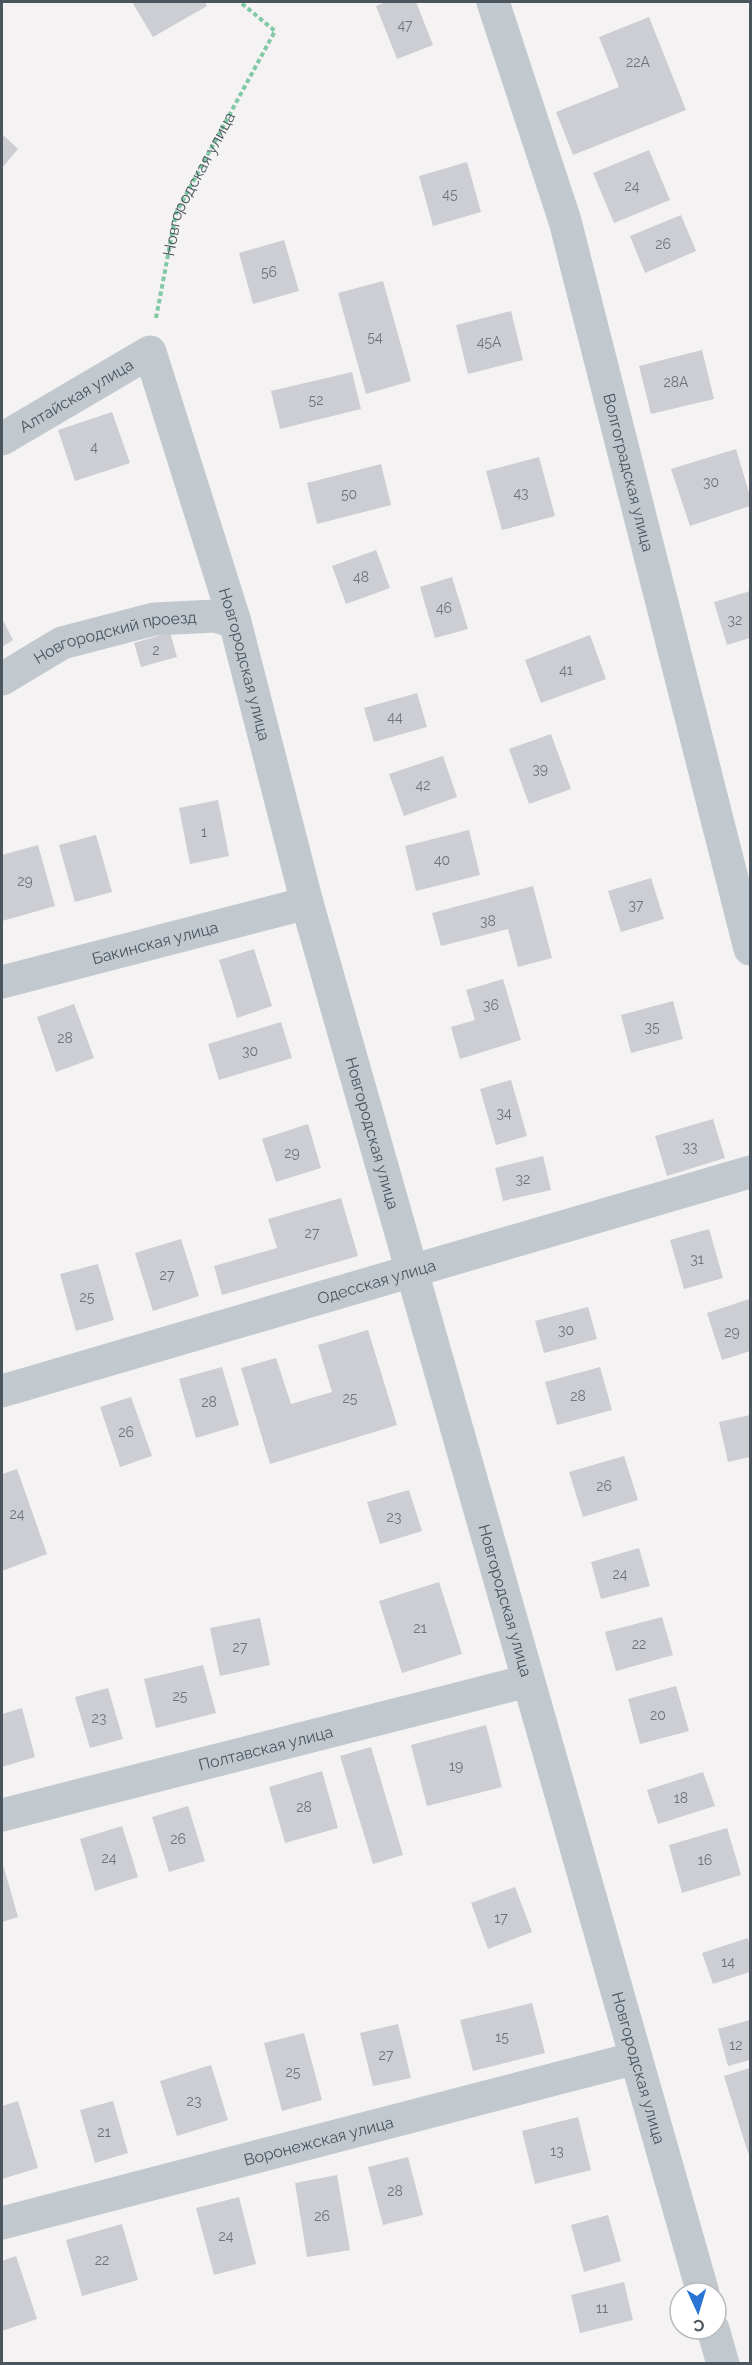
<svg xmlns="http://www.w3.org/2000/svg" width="752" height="2365" viewBox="0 0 752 2365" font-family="Raleway,sans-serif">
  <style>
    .building { fill: #cdced4 }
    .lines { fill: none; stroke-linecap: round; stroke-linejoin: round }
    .path { stroke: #81c8a4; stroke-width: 4; stroke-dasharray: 4.5 3; stroke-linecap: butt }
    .street { stroke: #c1c9cf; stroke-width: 33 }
    .labels { text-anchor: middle; stroke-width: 5; stroke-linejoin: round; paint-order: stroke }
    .number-label { font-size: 14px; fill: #6c737c }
    .street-label { font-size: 16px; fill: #4b555e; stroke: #fff }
  </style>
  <rect width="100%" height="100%" fill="#f4f2f2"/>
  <!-- building -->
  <g class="building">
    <polygon points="132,2 205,2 207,6 153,37"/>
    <polygon points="386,2 416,2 433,45 397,59 376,6"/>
    <polygon points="649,17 686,110 573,155 556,112 619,87 599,37"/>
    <polygon points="2,134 18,149 2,168"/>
    <polygon points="649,150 670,200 614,223 593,173"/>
    <polygon points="467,162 481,212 433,226 419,176"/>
    <polygon points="681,215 696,251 645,273 630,236"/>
    <polygon points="284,240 299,291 253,304 239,253"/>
    <polygon points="383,281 411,381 366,394 338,293"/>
    <polygon points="511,311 523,360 468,374 456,325"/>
    <polygon points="702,350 714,399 651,414 639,366"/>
    <polygon points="352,372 361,409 280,429 271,391"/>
    <polygon points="112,412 130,463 75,481 58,430"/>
    <polygon points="736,449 750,496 750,506 690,526 671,469"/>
    <polygon points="539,457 555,516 502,530 486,471"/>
    <polygon points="381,464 391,505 317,524 307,483"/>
    <polygon points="376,550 390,588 346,604 332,566"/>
    <polygon points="452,577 468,629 435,638 420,587"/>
    <polygon points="750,591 750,638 727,645 714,602"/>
    <polygon points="2,618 13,640 2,647"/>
    <polygon points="170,632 177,657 141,667 134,643"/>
    <polygon points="590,635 606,679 541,703 525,660"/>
    <polygon points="417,693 427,727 374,742 364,708"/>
    <polygon points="551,734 571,789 529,804 509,749"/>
    <polygon points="443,756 457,797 404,816 389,774"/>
    <polygon points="218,800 229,856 190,864 179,808"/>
    <polygon points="469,830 480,875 416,891 405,846"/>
    <polygon points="96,835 112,892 75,902 59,845"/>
    <polygon points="38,845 55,906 2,921 2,855"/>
    <polygon points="651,878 664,919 621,932 608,891"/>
    <polygon points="533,886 552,958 518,967 508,929 441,946 432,913"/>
    <polygon points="254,949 272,1006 237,1018 219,960"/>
    <polygon points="503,979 521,1040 460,1059 451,1027 475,1020 466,990"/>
    <polygon points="673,1001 683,1039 631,1053 621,1015"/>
    <polygon points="74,1004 94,1058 56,1072 37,1017"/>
    <polygon points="281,1022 292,1058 219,1080 208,1044"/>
    <polygon points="511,1080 527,1136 496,1145 480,1089"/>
    <polygon points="713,1119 725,1158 667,1176 655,1136"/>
    <polygon points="308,1124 321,1168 276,1182 262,1139"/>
    <polygon points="543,1156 551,1190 503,1201 495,1168"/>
    <polygon points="341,1198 358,1256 222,1295 214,1266 277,1248 268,1219"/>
    <polygon points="709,1229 723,1278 684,1289 670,1240"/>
    <polygon points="181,1239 199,1296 153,1311 135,1253"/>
    <polygon points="98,1264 114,1320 76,1331 60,1274"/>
    <polygon points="749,1299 750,1351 722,1360 707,1313"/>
    <polygon points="588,1307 597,1339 544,1353 535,1321"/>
    <polygon points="368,1330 397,1425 270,1464 241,1368 276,1358 291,1404 332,1392 318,1345"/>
    <polygon points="222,1367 239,1425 196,1438 179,1379"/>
    <polygon points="600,1367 612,1410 557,1425 545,1382"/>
    <polygon points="131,1397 152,1456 120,1467 100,1407"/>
    <polygon points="750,1415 750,1457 728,1462 719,1422"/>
    <polygon points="624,1456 638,1500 583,1517 569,1472"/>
    <polygon points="17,1469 47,1554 2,1571 2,1474"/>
    <polygon points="409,1490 422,1531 380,1544 367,1502"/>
    <polygon points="639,1548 650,1586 601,1599 591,1562"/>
    <polygon points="439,1582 462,1654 402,1673 379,1601"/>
    <polygon points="662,1617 673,1655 616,1671 605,1632"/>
    <polygon points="260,1618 270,1665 220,1676 210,1628"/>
    <polygon points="203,1665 216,1713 156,1728 144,1679"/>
    <polygon points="676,1686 689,1731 640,1744 628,1699"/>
    <polygon points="108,1688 123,1739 90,1748 75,1697"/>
    <polygon points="22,1708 35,1757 2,1767 2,1714"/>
    <polygon points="486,1725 502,1787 427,1806 411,1745"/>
    <polygon points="371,1747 403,1855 373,1864 340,1756"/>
    <polygon points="322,1771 338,1828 285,1843 269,1787"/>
    <polygon points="703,1772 715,1806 658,1824 647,1790"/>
    <polygon points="188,1806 205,1861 169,1872 152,1817"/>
    <polygon points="122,1826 138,1877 95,1891 80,1839"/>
    <polygon points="727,1828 741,1875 682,1893 669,1845"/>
    <polygon points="2,1861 18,1917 2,1922"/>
    <polygon points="515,1887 532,1932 488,1949 471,1903"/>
    <polygon points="748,1938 750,1946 750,1972 713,1984 702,1953"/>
    <polygon points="532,2003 545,2053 473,2071 460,2020"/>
    <polygon points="750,2020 750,2060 728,2066 718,2029"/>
    <polygon points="398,2024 411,2078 373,2086 360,2033"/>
    <polygon points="304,2033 322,2100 282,2111 264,2043"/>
    <polygon points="211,2065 228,2120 177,2136 160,2081"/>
    <polygon points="750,2068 750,2152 748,2153 724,2076"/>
    <polygon points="18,2101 38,2168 2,2179 2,2106"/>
    <polygon points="113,2101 128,2153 95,2163 80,2110"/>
    <polygon points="578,2117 591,2170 535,2184 522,2131"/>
    <polygon points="408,2157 423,2215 383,2225 368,2167"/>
    <polygon points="337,2175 350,2250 307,2257 295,2183"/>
    <polygon points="239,2197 256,2264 214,2275 196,2208"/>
    <polygon points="608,2215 621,2261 584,2272 571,2225"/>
    <polygon points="122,2224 138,2280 82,2296 66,2240"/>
    <polygon points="16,2256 37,2319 2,2331 2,2261"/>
    <polygon points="624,2282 633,2320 580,2333 571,2295"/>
  </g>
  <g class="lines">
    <!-- path -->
    <path class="path" id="s1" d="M156,318L176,213L275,31L240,2"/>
    <!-- street -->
    <g class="street">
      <path id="s2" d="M493,2L565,221L750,949"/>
      <path id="s3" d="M2,439L150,352L235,622L307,903L703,2293"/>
      <path id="s4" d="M2,679L62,643L154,619L215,616L235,622"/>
      <path id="s5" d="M2,982L307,903"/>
      <path id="s6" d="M2,1391L750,1172"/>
      <path id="s7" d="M2,1815L528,1681"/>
      <path id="s8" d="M2,2223L636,2058"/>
      <polyline points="713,2329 723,2364"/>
    </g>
  </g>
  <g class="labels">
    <!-- number labels -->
    <g class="number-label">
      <text x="405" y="30">47</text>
      <text x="638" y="67">22А</text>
      <text x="632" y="191">24</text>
      <text x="450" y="199">45</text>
      <text x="663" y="249">26</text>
      <text x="269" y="277">56</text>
      <text x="375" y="342">54</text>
      <text x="489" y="347">45А</text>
      <text x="676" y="387">28А</text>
      <text x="316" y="405">52</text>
      <text x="94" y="452">4</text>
      <text x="711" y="487">30</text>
      <text x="521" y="498">43</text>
      <text x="349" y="499">50</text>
      <text x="361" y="582">48</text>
      <text x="444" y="613">46</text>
      <text x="735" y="625">32</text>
      <text x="156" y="655">2</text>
      <text x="566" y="675">41</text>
      <text x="395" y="722">44</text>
      <text x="540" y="774">39</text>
      <text x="423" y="790">42</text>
      <text x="204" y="837">1</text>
      <text x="442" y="865">40</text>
      <text x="25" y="886">29</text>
      <text x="636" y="910">37</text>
      <text x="488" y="926">38</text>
      <text x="491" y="1010">36</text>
      <text x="652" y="1032">35</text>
      <text x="65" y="1043">28</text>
      <text x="250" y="1056">30</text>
      <text x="504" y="1118">34</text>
      <text x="690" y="1152">33</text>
      <text x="292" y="1158">29</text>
      <text x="523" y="1184">32</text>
      <text x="312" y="1238">27</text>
      <text x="697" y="1264">31</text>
      <text x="167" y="1280">27</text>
      <text x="87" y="1302">25</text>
      <text x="566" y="1335">30</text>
      <text x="732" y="1337">29</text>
      <text x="578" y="1401">28</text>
      <text x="350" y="1403">25</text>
      <text x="209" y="1407">28</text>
      <text x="126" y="1437">26</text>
      <text x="604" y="1491">26</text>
      <text x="17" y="1519">24</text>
      <text x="394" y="1522">23</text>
      <text x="620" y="1579">24</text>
      <text x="420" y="1633">21</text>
      <text x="639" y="1649">22</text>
      <text x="240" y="1652">27</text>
      <text x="180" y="1701">25</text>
      <text x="658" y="1720">20</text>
      <text x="99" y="1723">23</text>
      <text x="456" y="1771">19</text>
      <text x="681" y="1803">18</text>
      <text x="304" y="1812">28</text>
      <text x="178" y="1844">26</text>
      <text x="109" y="1863">24</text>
      <text x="705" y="1865">16</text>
      <text x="501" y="1923">17</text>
      <text x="728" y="1967">14</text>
      <text x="502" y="2042">15</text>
      <text x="736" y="2050">12</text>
      <text x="386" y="2060">27</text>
      <text x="293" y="2077">25</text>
      <text x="194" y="2106">23</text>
      <text x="104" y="2137">21</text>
      <text x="557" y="2156">13</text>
      <text x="395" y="2196">28</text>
      <text x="322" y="2221">26</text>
      <text x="226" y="2241">24</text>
      <text x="102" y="2265">22</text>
      <text x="602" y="2313">11</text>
    </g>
    <!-- street labels -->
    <g class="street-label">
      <text dy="6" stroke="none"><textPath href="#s1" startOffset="142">Новгородская улица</textPath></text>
      <text dy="6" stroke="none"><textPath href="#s3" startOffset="86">Алтайская улица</textPath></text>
      <text dy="6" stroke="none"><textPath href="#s2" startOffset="490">Волгоградская улица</textPath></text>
      <text dy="6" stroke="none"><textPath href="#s4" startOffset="123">Новгородский проезд</textPath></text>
      <text dy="6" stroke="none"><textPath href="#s3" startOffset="498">Новгородская улица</textPath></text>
      <text dy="6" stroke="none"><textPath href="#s5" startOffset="158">Бакинская улица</textPath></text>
      <text dy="6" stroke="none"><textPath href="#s3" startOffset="984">Новгородская улица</textPath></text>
      <text dy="6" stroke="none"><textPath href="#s6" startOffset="390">Одесская улица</textPath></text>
      <text dy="6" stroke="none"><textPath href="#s3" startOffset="1470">Новгородская улица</textPath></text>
      <text dy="6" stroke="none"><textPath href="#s7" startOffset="272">Полтавская улица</textPath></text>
      <text dy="6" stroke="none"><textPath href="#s3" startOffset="1956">Новгородская улица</textPath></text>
      <text dy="6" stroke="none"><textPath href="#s8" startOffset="327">Воронежская улица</textPath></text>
    </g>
  </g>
  <!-- border -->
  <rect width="752" height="2365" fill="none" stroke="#4b555e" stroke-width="6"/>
  <!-- north arrow -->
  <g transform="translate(698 2311) rotate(176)"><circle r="28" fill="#ffffff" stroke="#b7bbbf" stroke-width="1.5"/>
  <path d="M0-4.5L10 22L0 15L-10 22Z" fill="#2b76d5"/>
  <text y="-9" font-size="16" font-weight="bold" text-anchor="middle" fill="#4b555e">С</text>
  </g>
</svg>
